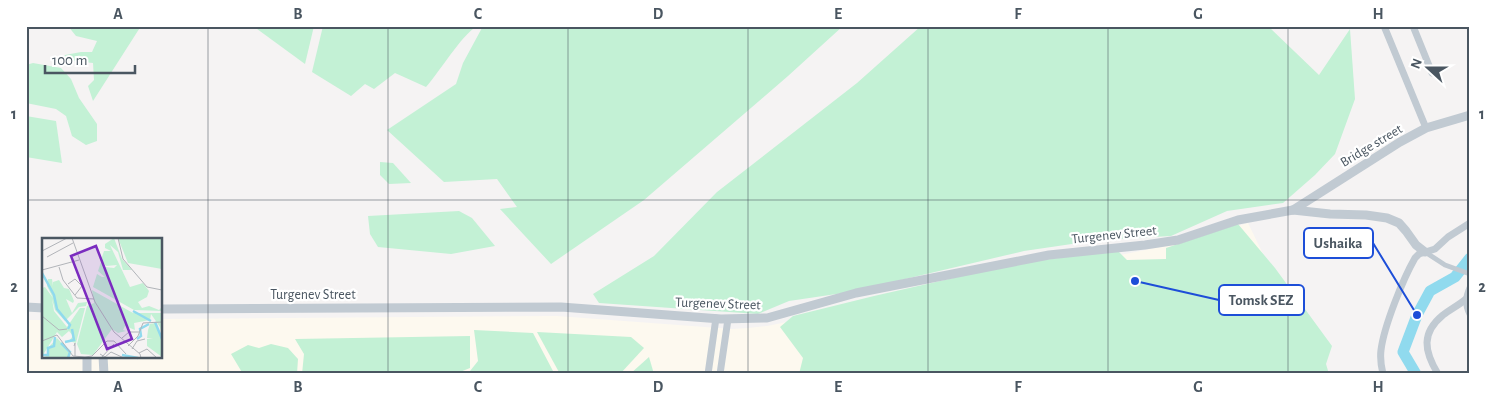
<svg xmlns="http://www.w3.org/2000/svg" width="1496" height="400" viewBox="0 0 1496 400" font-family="'Alegreya Sans',sans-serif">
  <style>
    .commercial { fill: #fdf9ef }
    .green { fill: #c3f1d5 }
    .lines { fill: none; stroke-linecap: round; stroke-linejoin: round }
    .river { stroke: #90daee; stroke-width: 11 }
    .pedestrian { stroke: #c1cad2; stroke-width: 5 }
    .minor { stroke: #c1cad2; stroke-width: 7 }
    .tertiary { stroke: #c1cad2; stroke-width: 9 }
    .grid { fill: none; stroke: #4a5661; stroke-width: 1; stroke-opacity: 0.55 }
    .labels { text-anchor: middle; stroke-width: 4.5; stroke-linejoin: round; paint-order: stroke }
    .street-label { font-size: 14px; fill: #4a5661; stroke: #fff }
    .inset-river { fill: none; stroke: #90daee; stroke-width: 2.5 }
    .inset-road { fill: none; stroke: #b1b4b9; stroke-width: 1 }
    .view { fill: #7b2cbf; fill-opacity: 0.15; stroke: #7b2cbf; stroke-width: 2.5 }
    .inset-edge { fill: none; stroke: #4a5661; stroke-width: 2.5 }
    .leader { fill: none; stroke: #1d4ed8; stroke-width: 2 }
    .callout-dot { fill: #1d4ed8; stroke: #fff; stroke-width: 2 }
    .callout { fill: #fff; stroke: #1d4ed8; stroke-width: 2 }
    .callout-label { font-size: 15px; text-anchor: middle; font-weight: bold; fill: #4a5661 }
    .neatline { fill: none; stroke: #4a5661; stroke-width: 2 }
    .grid-label { font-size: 16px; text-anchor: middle; font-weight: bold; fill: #4a5661 }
  </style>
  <rect width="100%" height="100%" fill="#f5f3f3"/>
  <!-- commercial -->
  <polygon class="commercial" points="1248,223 1321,374 26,374 26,320 44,320 44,356 161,356 161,319 557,316 732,329 748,328 767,326 1170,245"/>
  <!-- green -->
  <g class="green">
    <polygon points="68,26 141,26 93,101 88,86 94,80 93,63 63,60 65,55 81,52 92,52 97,41 76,36"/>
    <polygon points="253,26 314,26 305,64"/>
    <path d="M323,26H477C460,37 441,70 426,87L395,73L374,89L365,84L351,96L312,72Z"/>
    <polygon points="483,26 843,26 788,76 644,200 551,264 500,209 517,207 497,179 444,182 387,130 456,84 463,63"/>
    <polygon points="921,26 1268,26 1319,75 1350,29 1355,99 1335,154 1315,175 1283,203 1227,211 1171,236 1099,240 1024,251 850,292 789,301 758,314 599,303 593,294 654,256 717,192 857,83"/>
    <polygon points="33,63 61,68 71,79 79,98 97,124 97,141 86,145 72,136 66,116 56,109 26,103 26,65"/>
    <polygon points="26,116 56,121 62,163 26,157"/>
    <polygon points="380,162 393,163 411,183 389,184 380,175"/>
    <polygon points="459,211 472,218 495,246 451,254 378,247 370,234 368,216"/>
    <polygon points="1238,224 1275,268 1332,346 1326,364 1329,374 799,374 803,358 780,327 793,316 874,296 1015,264 1117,250 1127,260 1166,259 1166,248"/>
    <polygon points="474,330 533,333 553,371 551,374 482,374 470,371 478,361"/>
    <polygon points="537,332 631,337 644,348 620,374 560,374"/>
    <polygon points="470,336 470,368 455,374 302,374 304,354 295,339"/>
    <polygon points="271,344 288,348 298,359 297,374 243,374 231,354 248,345 259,348"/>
    <polygon points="649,357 654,374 630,374"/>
  </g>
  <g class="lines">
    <!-- river -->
    <polyline class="river" points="1416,374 1403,352 1417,315 1430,291 1455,277 1470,258"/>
    <!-- pedestrian -->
    <polyline class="pedestrian" points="1425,252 1445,265 1470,274"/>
    <!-- minor -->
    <g class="minor">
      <polyline points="1384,26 1426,128"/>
      <polyline points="1413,26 1432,73"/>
      <path d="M1470,288C1466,297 1465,304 1470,314"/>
      <polyline points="708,374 716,318"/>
      <polyline points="720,374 728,319"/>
      <path d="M1383,374C1381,366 1380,358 1381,350C1384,326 1403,279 1415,258L1419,254L1435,249L1448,237L1470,223"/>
      <path d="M1438,374C1424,351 1421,333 1443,315C1451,309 1459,305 1466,299"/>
    </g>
    <!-- tertiary -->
    <g class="tertiary">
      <polyline points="1293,210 1400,142 1426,128 1470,115"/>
      <polyline points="26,307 44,308"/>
      <polyline points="161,309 561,307 721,319 767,318 856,293 1049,255 1145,245 1178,240 1238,220 1293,210 1330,214 1366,215 1387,218 1399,223 1406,231 1416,245 1425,252"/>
      <polyline points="87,356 87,374"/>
      <polyline points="103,356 104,374"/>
    </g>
  </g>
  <!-- grid -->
  <path class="grid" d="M208,26V374M388,26V374M568,26V374M748,26V374M928,26V374M1108,26V374M1288,26V374M26,200H1470"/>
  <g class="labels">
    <!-- street labels -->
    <g class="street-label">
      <text transform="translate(1371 145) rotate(-31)" y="5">Bridge street</text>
      <text transform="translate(1114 234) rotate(-6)" y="5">Turgenev Street</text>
      <text x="313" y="299">Turgenev Street</text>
      <text transform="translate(718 303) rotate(2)" y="5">Turgenev Street</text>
    </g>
  </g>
  <!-- overview -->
  <g transform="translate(42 238)">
    <rect width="120" height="120" fill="#f5f3f3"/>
    <path d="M72,0L80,21L90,32H81L76,14L68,7L88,49L101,45L107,53L105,59L96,64L100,70L107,68L117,72L120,69V73L92,72L51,49L55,36L60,39H63L56,33L59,24L63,29L72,30L75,27L64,28L59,22L62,13H69L63,10V6ZM76,0H120V31L86,25ZM6,41H10L11,48V44L17,42L22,50L27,51L32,63L31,65L24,61L30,75L36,65L45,64L44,68L37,69L23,83L13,72L10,61L12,73L25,89L38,70H43L34,105L27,103L31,98L27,93L20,99L15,94L1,117L0,50L3,49L11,60L5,48ZM50,52L91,75H120V100L118,89L109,76L108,82L92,85L93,92L83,88L81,92L84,93L76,95L70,91L51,117L39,116L35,106L45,68L52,65ZM113,85L120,102V119L105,108V101L111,100H105L106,92L108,86ZM15,100L28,114L26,120H0L7,117L6,110Z" fill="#c3f1d5"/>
    <path class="inset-river" d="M0,35L12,57L15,71L28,87L26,91M91,73L109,83M113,84L120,101M95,101L99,98L98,91L107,86M23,104L32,102L30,91M19,105L28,114L26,120M0,117H6V110L12,108L13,99M80,117L96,120"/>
    <path class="inset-road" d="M30,0L53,64L72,94L98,116L99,120M76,0L81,21L105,49L120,52M0,13L25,0M5,19L31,5M17,29L21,42L35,60L52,61M0,32L37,22M26,46L33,41L40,48L33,57M0,78L17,92L25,91M80,100L87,94H97M0,103L15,97L31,118L43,119L50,118L65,103H72M72,103L84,116M32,108L33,105V118M86,108L96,98L101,85L120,84M90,111L95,103L103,101M97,115L105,111L115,120M58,116L63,119L69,114L82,120M59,120L72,106"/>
    <path class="view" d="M54,8L90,101L65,111L29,18Z"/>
    <rect width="120" height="120" class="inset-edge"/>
  </g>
  <!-- callouts -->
  <path class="leader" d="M1417 315L1373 243M1135 281L1219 300"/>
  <g class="callout-dot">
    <circle cx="1417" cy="315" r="5"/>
    <circle cx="1135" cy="281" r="5"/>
  </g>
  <g class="callout">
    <rect x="1304" y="228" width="69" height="30" rx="5"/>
    <rect x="1219" y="285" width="85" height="30" rx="5"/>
  </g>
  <g class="callout-label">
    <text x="1338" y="248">Ushaika</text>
    <text x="1261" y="305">Tomsk SEZ</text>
  </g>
  <!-- border -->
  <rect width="1496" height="400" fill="none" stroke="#ffffff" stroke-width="55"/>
  <!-- north arrow -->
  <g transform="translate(1428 68) rotate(291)" stroke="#ffffff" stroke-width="4" paint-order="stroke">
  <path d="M0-4L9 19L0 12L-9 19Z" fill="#4a5661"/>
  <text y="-8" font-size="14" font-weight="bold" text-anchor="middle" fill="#4a5661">N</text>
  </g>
  <!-- scale -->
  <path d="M45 65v8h90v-8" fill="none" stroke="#4a5661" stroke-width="2.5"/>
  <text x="52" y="65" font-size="15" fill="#4a5661" stroke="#ffffff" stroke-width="4" paint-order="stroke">100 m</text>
  <rect x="28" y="28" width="1440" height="344" class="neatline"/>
  <g class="grid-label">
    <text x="118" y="19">A</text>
    <text x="298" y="19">B</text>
    <text x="478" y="19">C</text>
    <text x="658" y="19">D</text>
    <text x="838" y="19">E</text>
    <text x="1018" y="19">F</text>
    <text x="1198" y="19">G</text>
    <text x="1378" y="19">H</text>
    <text x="14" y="119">1</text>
    <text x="1482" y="119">1</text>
    <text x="14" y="292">2</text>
    <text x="1482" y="292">2</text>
    <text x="118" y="392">A</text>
    <text x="298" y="392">B</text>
    <text x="478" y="392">C</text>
    <text x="658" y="392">D</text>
    <text x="838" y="392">E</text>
    <text x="1018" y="392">F</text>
    <text x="1198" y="392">G</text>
    <text x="1378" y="392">H</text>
  </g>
</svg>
